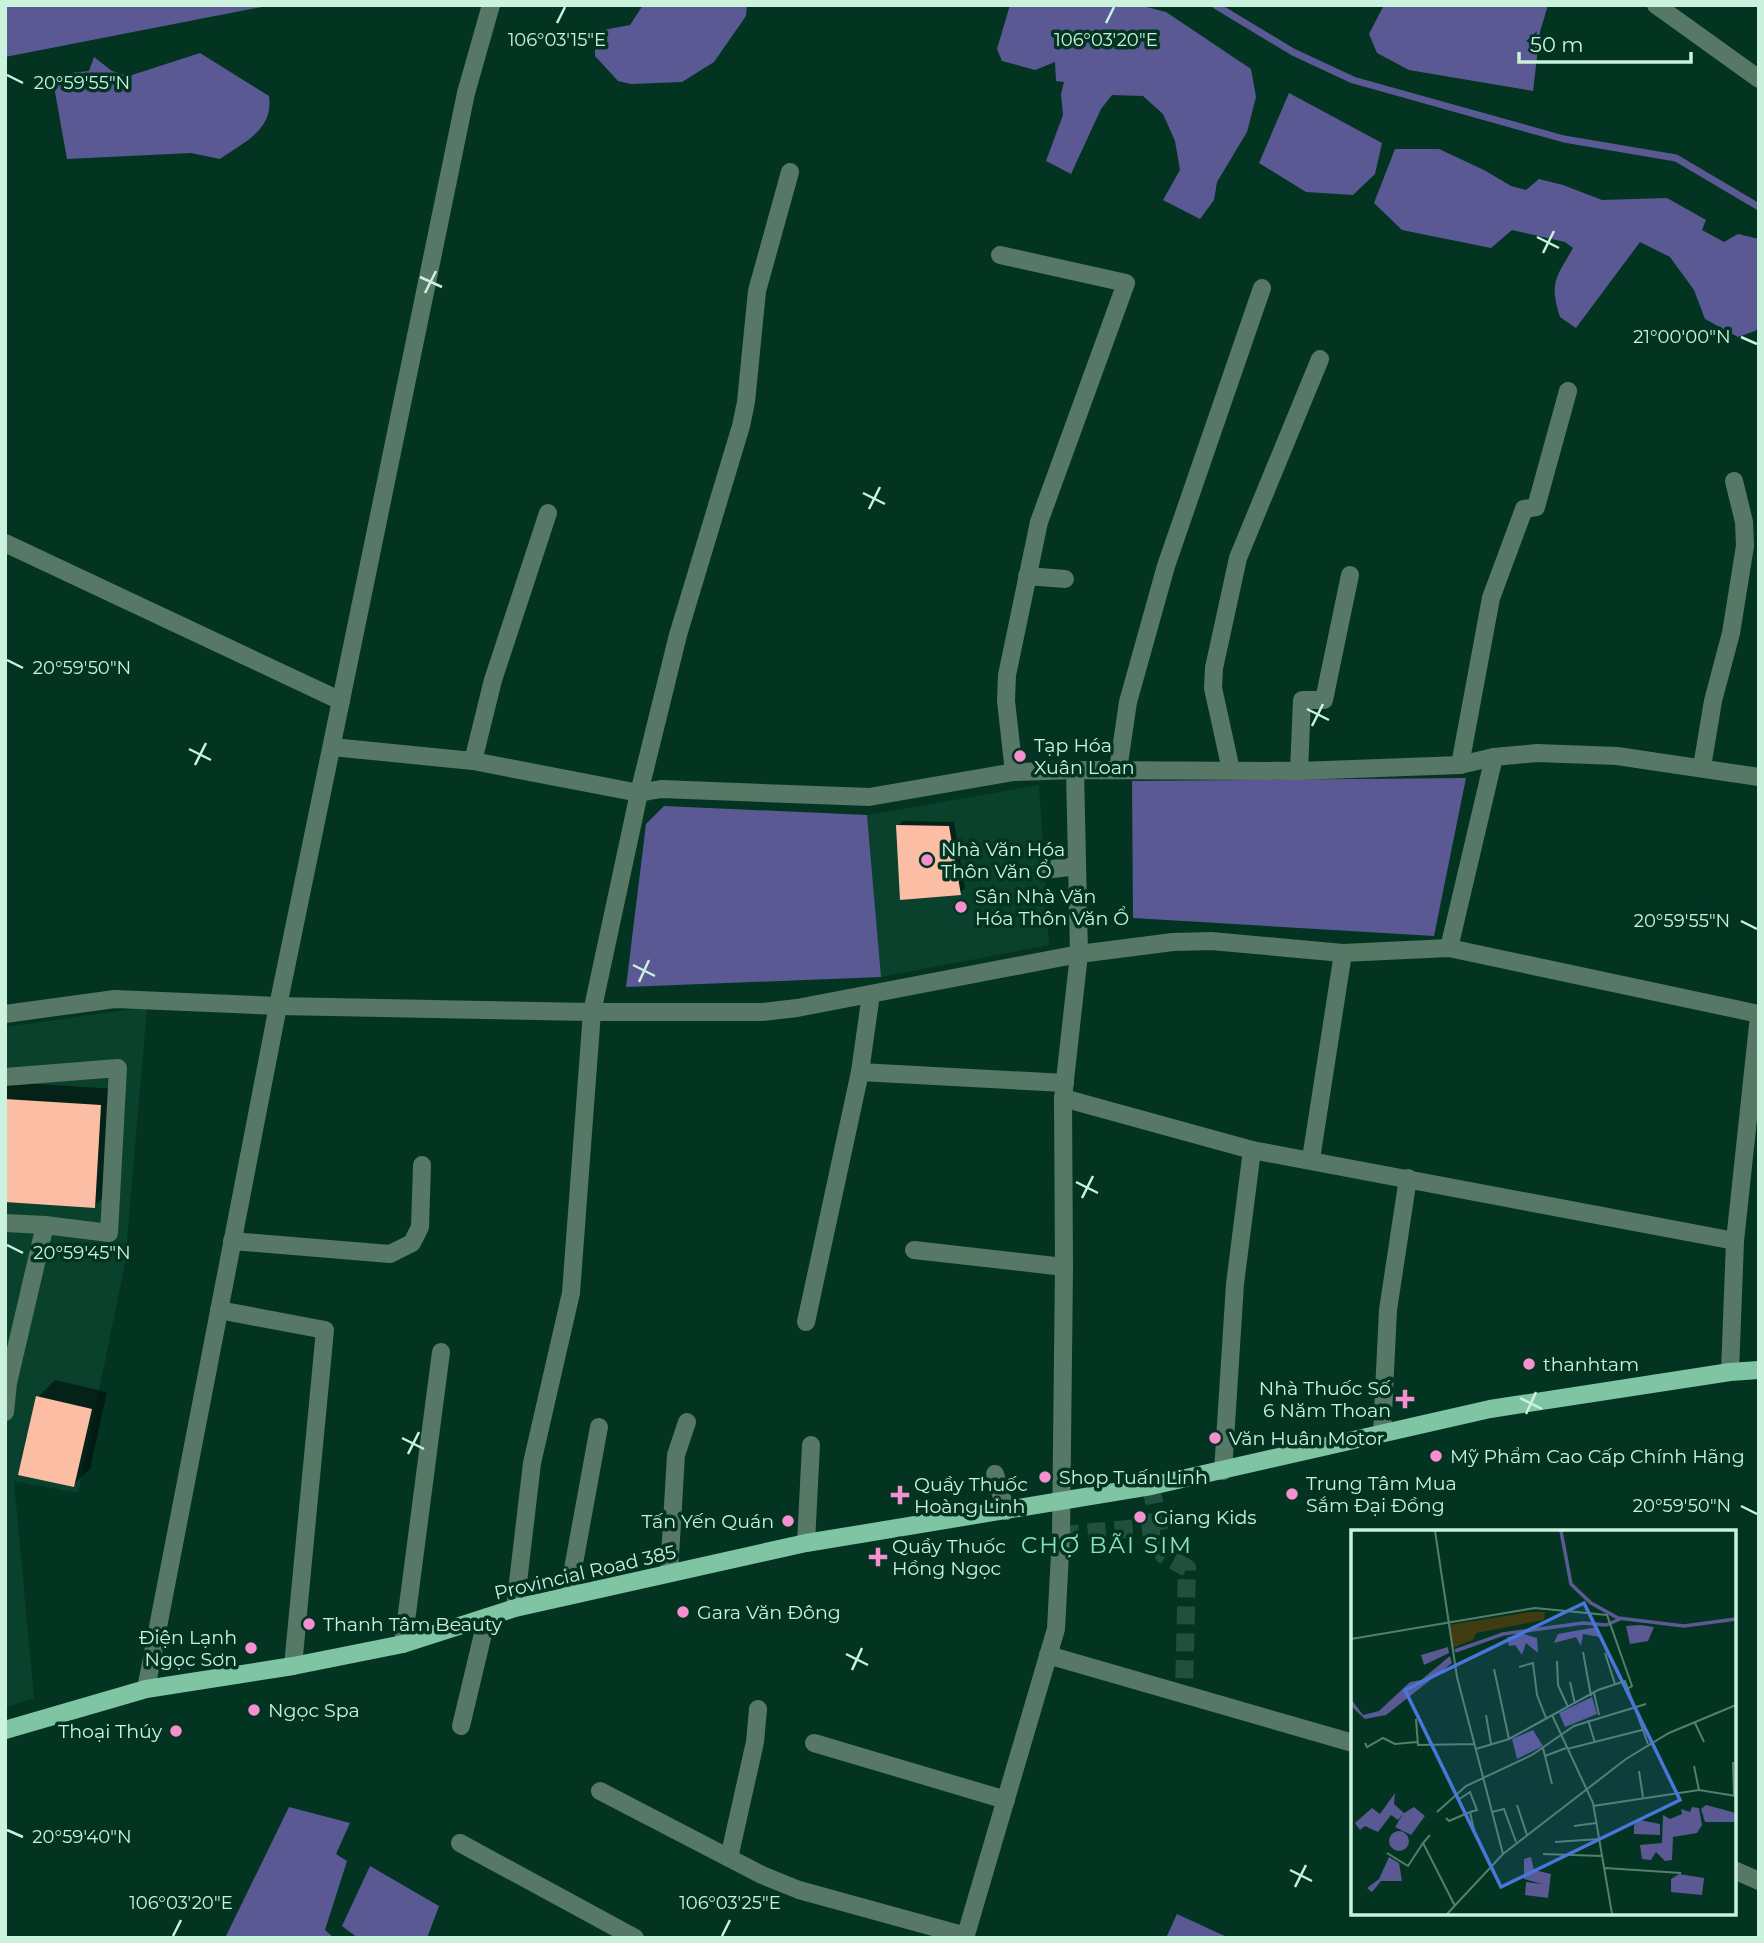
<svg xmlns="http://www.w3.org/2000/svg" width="1764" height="1943" viewBox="0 0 1764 1943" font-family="Montserrat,sans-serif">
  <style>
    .built { fill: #09412d }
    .water { fill: #5a5994 }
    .shadow { fill: #0007 }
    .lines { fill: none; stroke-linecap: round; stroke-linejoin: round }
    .stream { stroke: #5a5994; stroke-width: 7 }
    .building { fill: #fbbda4 }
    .minor-tunnel { stroke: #21503e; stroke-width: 18; stroke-dasharray: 18 9; stroke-linecap: butt }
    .minor { stroke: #577767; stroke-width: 18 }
    .major { stroke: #7fc4a3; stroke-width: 18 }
    .ticks { fill: none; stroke: #caf2dd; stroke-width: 2.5 }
    .poi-dot { fill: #f690d0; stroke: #033422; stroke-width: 2.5 }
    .labels { text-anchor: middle; stroke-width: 7; stroke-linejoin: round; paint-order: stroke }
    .poi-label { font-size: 19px; fill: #caf2dd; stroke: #033422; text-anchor: start }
    .street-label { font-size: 19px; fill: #caf2dd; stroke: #033422 }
    .quarter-label { font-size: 23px; letter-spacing: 2px; fill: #8de2ba; stroke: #033422 }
    .inset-river { fill: none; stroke: #5a5994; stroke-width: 3.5 }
    .inset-road { fill: none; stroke: #53806d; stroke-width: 2 }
    .view { fill: #4877d9; fill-opacity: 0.15; stroke: #4877d9; stroke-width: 3.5 }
    .inset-edge { fill: none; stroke: #caf2dd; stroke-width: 3.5 }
    .ticks-label { font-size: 18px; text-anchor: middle; fill: #caf2dd; stroke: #033422; stroke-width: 7; stroke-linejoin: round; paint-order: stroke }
  </style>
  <rect width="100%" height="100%" fill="#033422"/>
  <!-- built -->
  <g class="built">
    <polygon points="1039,785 1049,945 881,977 867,815"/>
    <polygon points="147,1007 125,1263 78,1493 14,1481 34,1698 5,1708 5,1027"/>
  </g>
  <!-- water -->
  <g class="water">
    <polygon points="5,5 272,5 5,57"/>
    <polygon points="643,5 747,5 746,16 714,62 682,82 631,84 618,81 595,56 595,43 598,31 630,25"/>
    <polygon points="1010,5 1139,5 1166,12 1251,69 1256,97 1247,132 1217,182 1214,200 1200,219 1163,200 1180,170 1175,141 1163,114 1143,96 1112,95 1101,109 1071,174 1046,161 1063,115 1061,94 1064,82 1056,81 1055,62 1035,70 1002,61 997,49"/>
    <polygon points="1384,5 1548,5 1540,32 1533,91 1409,70 1377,53 1369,34"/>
    <path d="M200,53L269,96C274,130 244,142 220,159L191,153L67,159L52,75L89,71L94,57L112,71L129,76Z"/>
    <polygon points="1289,93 1382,143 1375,174 1353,195 1306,192 1259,163"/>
    <path d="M1395,149H1439L1484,170L1511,186L1526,190L1539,179L1563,185L1602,200L1667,198L1706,220L1702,230L1724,242L1738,234L1759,239V327L1755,331L1738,337L1705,319L1694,290L1670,257L1640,242L1576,328L1560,317C1549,282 1556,278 1573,248L1565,242L1512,230L1491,248L1402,230L1374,203Z"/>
    <polygon points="1466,778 1434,936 1133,918 1132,781"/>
    <polygon points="664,806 867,815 881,977 626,987 646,824"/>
    <polygon points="289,1807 350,1823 336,1854 347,1861 325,1930 334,1938 225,1938"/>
    <polygon points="370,1866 439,1906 427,1938 358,1938 342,1926"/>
    <polygon points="1177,1914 1229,1938 1166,1938"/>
  </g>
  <!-- shadow -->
  <g class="shadow">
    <polygon points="903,821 954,822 965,888 960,893 898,825"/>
    <polygon points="5,1082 117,1089 111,1190 94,1206 5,1200"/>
    <polygon points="55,1380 107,1392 90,1469 73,1485 38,1397"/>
  </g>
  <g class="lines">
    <!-- stream -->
    <polyline class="stream" points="1215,5 1293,52 1353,80 1564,139 1676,158 1759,207"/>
  </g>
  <!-- building -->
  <g class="building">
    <polygon points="896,825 949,826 961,895 900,900"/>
    <polygon points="5,1099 101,1105 95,1208 5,1202"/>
    <polygon points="36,1396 92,1409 74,1487 18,1475"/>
  </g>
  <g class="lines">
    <!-- minor-tunnel -->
    <g class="minor-tunnel">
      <polyline points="1151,1486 1164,1555 1187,1568 1184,1693"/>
      <polyline points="1061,1535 1160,1526"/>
    </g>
    <!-- minor -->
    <g class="minor">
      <polyline points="1656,5 1759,79"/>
      <polyline points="1000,255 1126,283 1039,522 1007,675 1006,701 1014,772"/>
      <polyline points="5,543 341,701"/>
      <polyline points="1027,576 1065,579"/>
      <polyline points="332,747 473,761 639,793 661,789 869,797 1014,772 1075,770 1299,771 1460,765 1494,757 1537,753 1617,756 1759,777"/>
      <polyline points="473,761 493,680 548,513"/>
      <polyline points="1460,765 1491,598 1524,509 1536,507 1568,391"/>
      <polyline points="1702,767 1713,701 1731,633 1745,546 1744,522 1734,481"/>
      <polyline points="1118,770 1128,702 1166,566 1262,288"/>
      <polyline points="1231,770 1213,688 1214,668 1238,558 1320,359"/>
      <polyline points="1299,771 1302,700 1324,700 1350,575"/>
      <polyline points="1044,870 1077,866"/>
      <polyline points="1449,948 1494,757"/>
      <polyline points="5,1014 115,999 278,1006 592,1012 762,1012 797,1008 1079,954 1173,942 1211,941 1343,953 1449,948 1759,1014"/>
      <polyline points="860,1072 1065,1083"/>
      <polyline points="5,1077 118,1068 109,1233 45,1225 8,1383 5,1412"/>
      <polyline points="1063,1098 1252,1150 1735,1241"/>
      <polyline points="1311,1159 1343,953"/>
      <polyline points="5,1223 45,1225"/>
      <polyline points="232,1241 390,1254 412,1243 420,1227 422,1165"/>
      <polyline points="914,1250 1064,1267"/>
      <polyline points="219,1310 325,1330 293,1666"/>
      <polyline points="806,1322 860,1072 871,994"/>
      <polyline points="1730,1372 1735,1241 1759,1016"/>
      <polyline points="1382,1433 1388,1310 1408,1178"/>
      <polyline points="1223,1471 1235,1284 1252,1150"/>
      <polyline points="995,1474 1006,1511"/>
      <polyline points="806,1543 811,1445"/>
      <polyline points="669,1573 676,1455 687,1422"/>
      <polyline points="568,1596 599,1427"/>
      <polyline points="515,1608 532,1463 571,1293 592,1012 639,793 678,635 741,426 746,402 757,291 790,172"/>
      <polyline points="403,1644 441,1352"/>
      <polyline points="1048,1655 1353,1743"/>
      <polyline points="146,1689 278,1006 466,93 491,5"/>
      <polyline points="461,1726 487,1617"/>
      <polyline points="814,1743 1006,1800"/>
      <polyline points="600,1791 762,1875 799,1890 966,1936"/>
      <polyline points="460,1843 635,1938"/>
      <polyline points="729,1858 755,1742 758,1709"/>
      <polyline points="1734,1870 1759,1881"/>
      <polyline points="965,1938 1056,1629 1061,1535 1064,1267 1063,1098 1079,954 1075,770"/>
    </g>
    <!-- major -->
    <polyline class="major" points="5,1730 146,1689 293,1666 403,1644 515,1608 806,1543 1151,1486 1490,1409 1730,1372 1759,1370"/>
  </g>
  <!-- ticks -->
  <path class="ticks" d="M557,23L565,7M1106,23L1114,7M7,75L23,83M1537,237L1559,248M1543,253L1554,231M420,277L442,287M425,293L436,271M1741,337L1757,344M863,493L885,504M869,509L880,487M7,660L23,668M1307,709L1329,720M1312,726L1323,704M189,749L211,760M195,765L206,743M1741,921L1757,929M633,965L655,976M639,982L649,960M1076,1182L1098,1193M1082,1198L1093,1176M7,1245L23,1253M1520,1398L1542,1409M1526,1414L1536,1392M402,1438L424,1449M408,1454L419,1432M1741,1506L1757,1514M846,1654L868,1665M852,1670L862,1648M7,1830L23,1837M1290,1870L1312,1881M1295,1887L1306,1865M173,1936L181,1920M722,1936L730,1920"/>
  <!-- markers -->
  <g class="poi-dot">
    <circle cx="1020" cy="756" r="7"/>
    <circle cx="927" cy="860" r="7"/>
    <circle cx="961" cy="907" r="7"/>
    <circle cx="1529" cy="1364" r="7"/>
    <path d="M1401.5 1388.5h7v7h7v7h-7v7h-7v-7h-7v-7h7z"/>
    <circle cx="1215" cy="1438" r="7"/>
    <circle cx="1436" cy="1456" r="7"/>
    <circle cx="1045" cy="1477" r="7"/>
    <circle cx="1292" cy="1494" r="7"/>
    <path d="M896.5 1484.5h7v7h7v7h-7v7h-7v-7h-7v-7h7z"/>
    <circle cx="1140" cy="1517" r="7"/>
    <circle cx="788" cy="1521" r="7"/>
    <path d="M874.5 1546.5h7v7h7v7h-7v7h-7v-7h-7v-7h7z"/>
    <circle cx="683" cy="1612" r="7"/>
    <circle cx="309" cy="1624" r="7"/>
    <circle cx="251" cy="1648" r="7"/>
    <circle cx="254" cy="1710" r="7"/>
    <circle cx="176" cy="1731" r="7"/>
  </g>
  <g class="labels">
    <!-- poi labels -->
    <g class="poi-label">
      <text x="1034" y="752">Tạp Hóa<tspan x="1034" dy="22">Xuân Loan</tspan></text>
      <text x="941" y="856">Nhà Văn Hóa<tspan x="941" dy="22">Thôn Văn Ổ</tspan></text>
      <text x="975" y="903">Sân Nhà Văn<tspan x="975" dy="22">Hóa Thôn Văn Ổ</tspan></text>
      <text x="1543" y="1371">thanhtam</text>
      <text x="1391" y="1395" text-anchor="end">Nhà Thuốc Số<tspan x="1391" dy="22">6 Năm Thoan</tspan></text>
      <text x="1229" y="1445">Văn Huân Motor</text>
      <text x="1450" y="1463">Mỹ Phẩm Cao Cấp Chính Hãng</text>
      <text x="1059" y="1484">Shop Tuấn Linh</text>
      <text x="1306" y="1490">Trung Tâm Mua<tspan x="1306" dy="22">Sắm Đại Đồng</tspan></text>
      <text x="914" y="1491">Quầy Thuốc<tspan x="914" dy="22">Hoàng Linh</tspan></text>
      <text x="1154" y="1524">Giang Kids</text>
      <text x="774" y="1528" text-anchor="end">Tấn Yến Quán</text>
      <text x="892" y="1553">Quầy Thuốc<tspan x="892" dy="22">Hồng Ngọc</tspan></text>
      <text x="697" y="1619">Gara Văn Đông</text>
      <text x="323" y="1631">Thanh Tâm Beauty</text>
      <text x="237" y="1644" text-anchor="end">Điện Lạnh<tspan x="237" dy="22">Ngọc Sơn</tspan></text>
      <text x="268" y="1717">Ngọc Spa</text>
      <text x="162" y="1738" text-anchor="end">Thoại Thúy</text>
    </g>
    <!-- street labels -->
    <g class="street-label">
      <text transform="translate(585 1572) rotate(-13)" y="7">Provincial Road 385</text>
    </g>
    <!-- quarter labels -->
    <g class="quarter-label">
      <text x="1107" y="1553">CHỢ BÃI SIM</text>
    </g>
  </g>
  <!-- overview -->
  <g transform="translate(1351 1530)">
    <rect width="385" height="385" fill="#033422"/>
    <path d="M179,82H194L193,90L125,103L122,110L101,118L97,95Z" fill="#403c11"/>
    <path d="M275,96L289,95L303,97L297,111L279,114ZM246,97L248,107L232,104L230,116L225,107L203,113L207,104ZM173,104L186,108L187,123L175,113L171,125L164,115L158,116L156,107ZM97,117L98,123L73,135L70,125ZM99,126L101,133L35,185L14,189L2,178L0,169L12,185L28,181L59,152L70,150ZM241,167L246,184L214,197L208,183ZM182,200L192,216L166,229L161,209ZM44,263L43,274L53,283L63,277L74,286L60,305L44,297L52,284L47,290L40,285L27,302L14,296L9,300L4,293L21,278L29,284ZM355,275L385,283V292H354L350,279ZM341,277L348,278L351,295L346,303L322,307L321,330L314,331L305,322L300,330L291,329L289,315L311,313L312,285L319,289L331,284L330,279L339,282ZM289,290L309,294V305L283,304V295ZM38 311a10 10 0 1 1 20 0a10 10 0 1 1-20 0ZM38,327L48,333L51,351H30L21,362L16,358L28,349ZM180,327L183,340L200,344L197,368L174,365L175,352L191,354L173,349V329ZM328,344L353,348L351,365L320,362V349Z" fill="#5a5994"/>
    <path class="inset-river" d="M210,1L220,54L240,73L267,88L333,96L385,89M104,121L152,104L232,93L255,95L269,89"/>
    <path class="inset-road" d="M84,1L106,147L152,324M0,109L184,78L256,85L281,156L276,159M232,122L240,166M254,123L264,154M206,131L207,155L217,177M168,137L182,133L186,165L195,188M143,139L158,209M219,152L224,174M243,163L248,185M135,185L140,214M201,185L242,273L261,384M65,189L67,215L123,214M237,190L244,213M344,193L353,212M14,213L16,217L32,208L44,214L66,212M192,218L201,254M125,219L158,209L247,160L274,151L297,214M216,219L291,200M194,226L215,218M382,232L383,266M343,236L348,260M288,241L292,267M107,270L119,262L126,280L119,282L123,300L140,336M166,275L176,305M242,276L348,260L385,266M86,282L115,256L181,225L223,196L295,174M141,282L153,279L165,312M95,288L98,291L119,282M223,296L245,293M79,305L72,313L104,376M204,312L248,309M36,323L57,336L72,313M192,324L251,326M254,338L330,343M96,384L152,324L275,229L318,203L385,175"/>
    <path class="view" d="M233,73L329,270L150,357L54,160Z"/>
    <rect width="385" height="385" class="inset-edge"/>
  </g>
  <g class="ticks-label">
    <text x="557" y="46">106°03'15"E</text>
    <text x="1106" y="46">106°03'20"E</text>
    <text x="82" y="89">20°59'55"N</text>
    <text x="1682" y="343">21°00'00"N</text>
    <text x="82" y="674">20°59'50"N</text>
    <text x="1682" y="927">20°59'55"N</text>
    <text x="82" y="1259">20°59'45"N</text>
    <text x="1682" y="1512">20°59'50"N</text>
    <text x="82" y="1843">20°59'40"N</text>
    <text x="181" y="1909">106°03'20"E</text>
    <text x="730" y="1909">106°03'25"E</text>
  </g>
  <!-- border -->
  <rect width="1764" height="1943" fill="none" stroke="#caf2dd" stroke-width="14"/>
  <!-- scale -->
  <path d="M1519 52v10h172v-10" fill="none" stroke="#caf2dd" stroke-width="3.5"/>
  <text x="1530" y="52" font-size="21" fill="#caf2dd" stroke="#033422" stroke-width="5" paint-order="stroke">50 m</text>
</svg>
